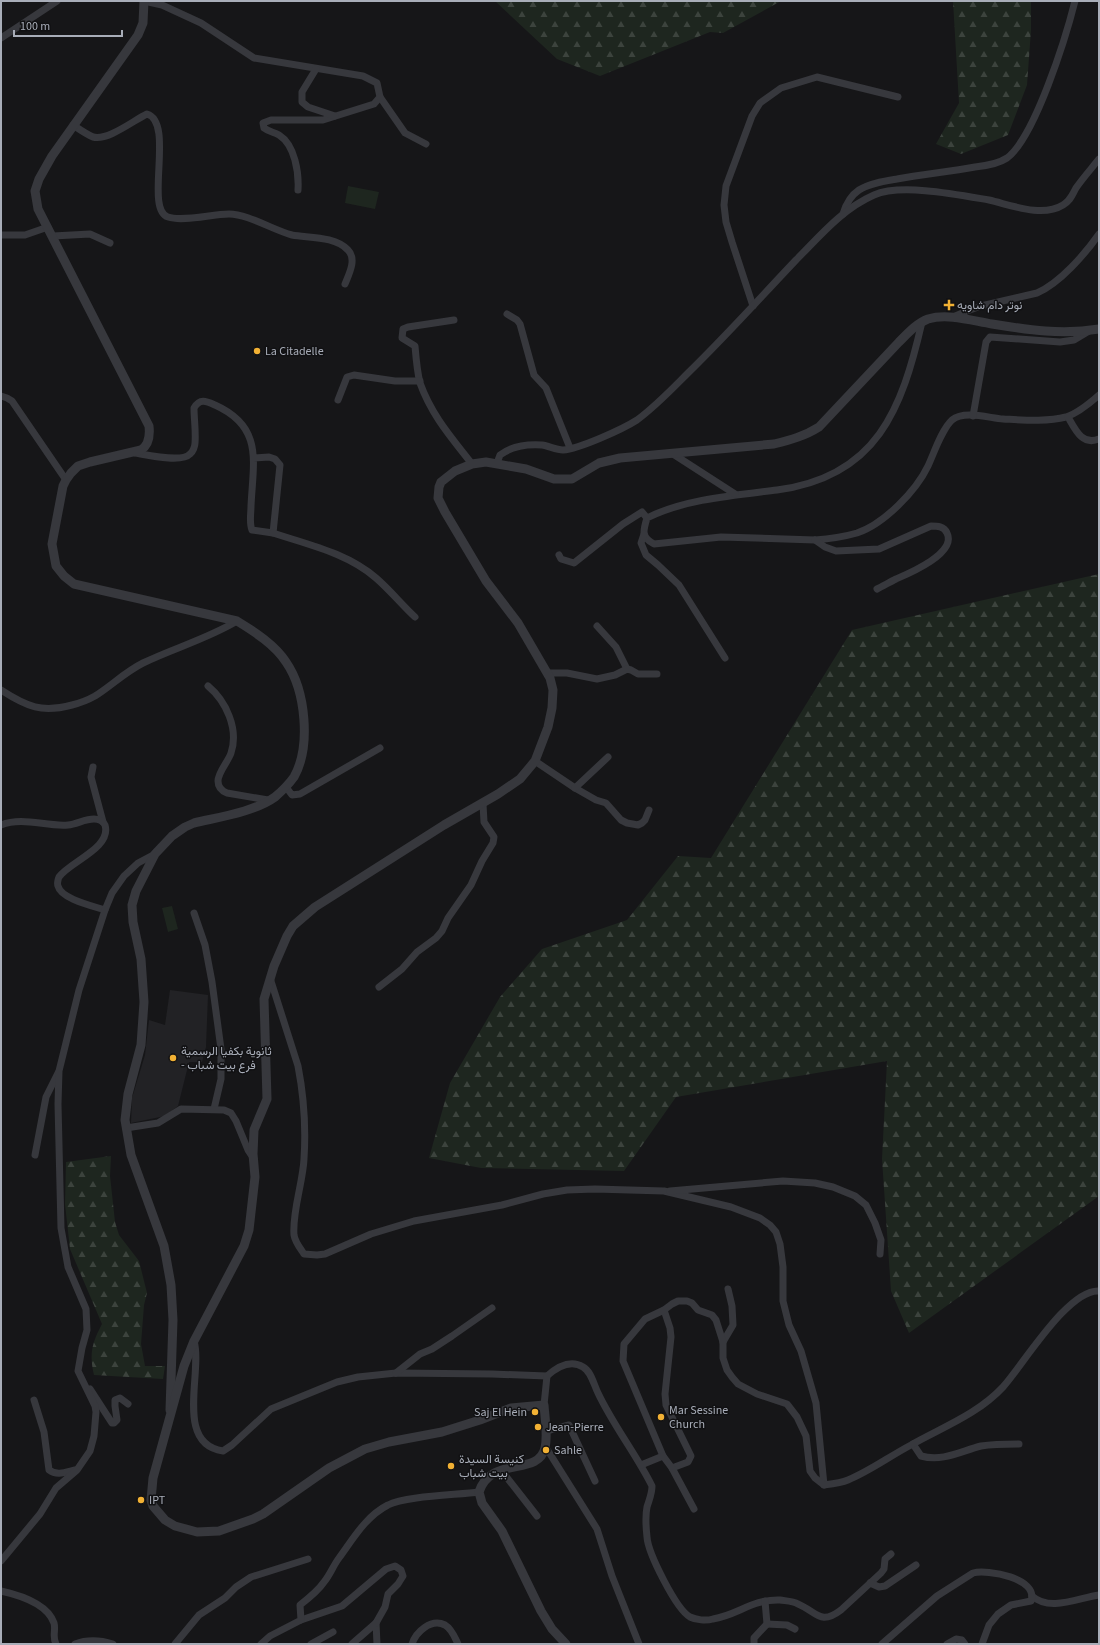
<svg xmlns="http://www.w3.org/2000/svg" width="1100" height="1645" viewBox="0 0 1100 1645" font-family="'Source Sans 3',Vazirmatn,sans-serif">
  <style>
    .built { fill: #222225 }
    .forest { fill: url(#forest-firs) }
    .park { fill: #1e261f }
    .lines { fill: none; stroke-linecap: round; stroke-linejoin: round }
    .minor { stroke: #37383d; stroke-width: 7 }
    .tertiary { stroke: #37383d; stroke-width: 9 }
    .poi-dot { fill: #f2b134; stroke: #111113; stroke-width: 1.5 }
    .labels { text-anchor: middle; stroke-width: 3; stroke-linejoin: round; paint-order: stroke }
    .poi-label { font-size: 12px; fill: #a8adb8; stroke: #111113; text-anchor: start }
  </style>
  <defs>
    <pattern id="forest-firs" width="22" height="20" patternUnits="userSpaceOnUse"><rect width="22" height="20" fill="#1e261f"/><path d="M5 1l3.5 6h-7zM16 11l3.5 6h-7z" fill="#3c433d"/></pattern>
  </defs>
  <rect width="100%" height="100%" fill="#161618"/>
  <!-- built -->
  <polygon class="built" points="170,990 208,995 206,1047 202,1062 189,1062 178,1106 165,1116 131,1123 132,1098 145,1055 149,1020 165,1025"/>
  <!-- forest -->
  <g class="forest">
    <polygon points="495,1 781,1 723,33 710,32 600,76 557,59"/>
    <polygon points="953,1 1031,1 1031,30 1027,85 1008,135 961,154 936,144 959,103"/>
    <polygon points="1099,574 1099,1196 909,1333 891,1291 882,1159 887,1061 676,1097 624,1171 481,1168 429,1158 450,1083 500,997 542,949 627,920 678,856 711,858 852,630"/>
    <path d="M111,1156L110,1176L115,1222L119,1235L139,1261L147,1293L144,1305L141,1344L145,1366H165L163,1379L94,1375C89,1354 92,1343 102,1324L70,1249L65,1204L66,1162Z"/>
  </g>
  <!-- park -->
  <g class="park">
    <polygon points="348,186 379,192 375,209 345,203"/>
    <polygon points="172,906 178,929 168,932 162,908"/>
  </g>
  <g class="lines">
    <!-- minor -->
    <g class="minor">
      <path d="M144,1L162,5L201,23L254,58L363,76L377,83L380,97L374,104L323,120H271L263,123L264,128C269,132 274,132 279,135C295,145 299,173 298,190"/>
      <polyline points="1,38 57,1"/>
      <polyline points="316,69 302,92 302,102 308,107 335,116"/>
      <polyline points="380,97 405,133 426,144"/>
      <path d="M73,125C79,129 86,134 93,137C108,141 134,120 147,114C175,122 144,210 168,217C183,222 212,214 229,214C248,214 273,230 292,235C309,238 335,236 348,250C357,259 349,274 345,284"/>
      <path d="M843,214C846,204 850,196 859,190C870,183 885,181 897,179C923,174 949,172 975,167C985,166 998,164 1007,158C1035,137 1066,37 1075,1"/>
      <polyline points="1,235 25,235 48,227"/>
      <polyline points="53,236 90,234 110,243"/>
      <polyline points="753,306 732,242 726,222 724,205 726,186 752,116 760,103 781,88 817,77 898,97"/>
      <polyline points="507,314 517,320 520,324 534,375 546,388 570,448"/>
      <path d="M953,317L967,311L981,306L1037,293C1060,283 1085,254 1099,234"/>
      <path d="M454,320L408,327L403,329L402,338L415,346C416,358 417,371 420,383C432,416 451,437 472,464"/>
      <path d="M922,322C902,409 877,477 777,490C737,495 684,499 647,518C643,531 641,537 654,544L721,537L815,540C829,539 843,537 857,533C884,524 916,491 928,466C934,453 942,429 952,420C964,410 989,418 1003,419C1023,420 1047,422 1066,417C1078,413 1090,403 1099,395"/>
      <polyline points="1,396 7,398 12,401 66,480"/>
      <polyline points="338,400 347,377 354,375 395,381 420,381"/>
      <polyline points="973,416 986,342 990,337 1060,342 1074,340 1089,331"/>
      <path d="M1068,417C1075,429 1082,446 1099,439"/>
      <path d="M135,453C147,455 182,463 190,454C193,452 195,446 195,443C196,431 194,419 194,408C200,398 206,401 215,405C264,427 253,462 251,506C251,514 249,523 252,530L273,533L280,465L275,459L269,457L254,458"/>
      <polyline points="673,454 735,494"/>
      <path d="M497,463L500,455C512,446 527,444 542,445C549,446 556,450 563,450C579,449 623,429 637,420C656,406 672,389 688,373C725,337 760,298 796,260C820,236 842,209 874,195C901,183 960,195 989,200C1011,205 1042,218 1063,205C1071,200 1072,195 1076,188C1083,178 1091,169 1099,159"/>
      <path d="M273,533C309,545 347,553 376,578C390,590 402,605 415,617"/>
      <polyline points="644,534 641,543 646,555 658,565 679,585 725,658"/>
      <path d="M815,540L825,547L836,551L879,549L931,526C937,526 944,526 947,533C957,553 910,573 896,579C890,582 883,586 877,589"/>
      <polyline points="559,555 561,559 574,563 623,524 642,512 647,518"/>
      <polyline points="597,626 616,647 627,669"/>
      <polyline points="548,673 567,673 597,679 615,675 627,669 631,670 638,674 657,674"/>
      <path d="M208,686C226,701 239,729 231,753C228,762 218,772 218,781C218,787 222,791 227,793L268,800"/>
      <path d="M1,690C27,707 42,713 72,705C80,703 88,700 95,696C111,686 125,672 143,663C174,648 207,639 237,621"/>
      <polyline points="535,761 575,788 596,800 606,803 621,820 627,823 638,825 642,823 645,820 649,810"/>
      <polyline points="93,767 91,777 103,822"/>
      <polyline points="286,787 292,795 300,794 380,748"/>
      <polyline points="575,788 608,757"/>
      <path d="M1,825C23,816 46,827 68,825C77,824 85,819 94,819C98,819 103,821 105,825C112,848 69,862 59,877C58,879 57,884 58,886C61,899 93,906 105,910"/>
      <polyline points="194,913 205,945 212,982 221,1049 221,1079 214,1109"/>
      <path d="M270,978L298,1066C304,1097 306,1128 304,1159C303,1182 292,1212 294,1235C295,1242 300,1248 304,1254L317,1255L325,1254L371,1234L414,1221L502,1205L543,1194L567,1190L595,1189L664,1191L731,1207L760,1218L770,1225L776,1232L780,1244L783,1267V1301L789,1325L801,1351L816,1403L824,1485"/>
      <polyline points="379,987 402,969 417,952 436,938 442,931 448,918 471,885 482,861 493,843 494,837 484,822 483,804"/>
      <polyline points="126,1128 158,1123 181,1109 224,1110 231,1113 236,1121 248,1150 254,1159"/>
      <polyline points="35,1155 46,1097 58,1073"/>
      <polyline points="670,1191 783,1181 815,1183 833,1187 855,1196 866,1205 875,1223 881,1240 880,1254"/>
      <polyline points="664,1310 670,1328 671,1337 665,1394 666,1405 691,1456 688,1462 672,1468"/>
      <path d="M194,1341C203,1372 174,1444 223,1451L232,1445L271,1409L337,1382L358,1377L396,1373L492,1374L547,1376"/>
      <polyline points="723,1342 733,1325 732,1306 728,1289"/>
      <polyline points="396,1373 420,1354 432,1349 452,1336 492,1308"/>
      <polyline points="90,1389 112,1423 114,1423 117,1420 115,1406 115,1400 120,1398 128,1404"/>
      <path d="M34,1400L44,1432L49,1470C57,1476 66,1472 75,1470"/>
      <path d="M544,1405L547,1376C556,1368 570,1359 583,1367C591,1371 594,1385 598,1393C613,1425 636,1454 652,1486C652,1494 649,1500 647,1507C645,1517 646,1528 647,1537C648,1553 676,1609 690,1617C696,1620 706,1621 713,1619C738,1615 752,1599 780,1600C786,1601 793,1601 798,1604C817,1612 820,1626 841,1610L881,1573L884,1569L885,1559L891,1554"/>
      <polyline points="546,1431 569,1425 595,1481"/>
      <path d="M913,1444L921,1456C943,1462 961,1451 981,1446C994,1444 1006,1444 1019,1444"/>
      <polyline points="545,1446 597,1529 612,1576 639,1644"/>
      <path d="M663,1456L623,1361L624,1344L645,1319L664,1310L672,1304L678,1301H687L692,1303L698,1310L712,1315L716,1320L723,1342V1358L727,1370L732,1377L738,1384L757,1394L787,1404L797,1417L806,1436L810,1471L815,1478L824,1485C832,1484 841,1483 848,1480C870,1471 890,1456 911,1445C943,1427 978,1414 1003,1387C1023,1365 1068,1289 1099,1291"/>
      <polyline points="641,1465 663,1456 672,1468 694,1509"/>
      <polyline points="501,1470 537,1516"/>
      <polyline points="1,1561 40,1514 56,1488 77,1470 90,1451 94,1436 96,1412 95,1406 78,1371 82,1348 87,1330 86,1309 68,1267 61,1228 58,1104 59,1071 79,990 105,910 112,893 124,876 138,863 155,854"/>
      <polyline points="870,1583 879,1587 885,1586 916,1565"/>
      <path d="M1,1591C19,1595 47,1603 54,1623C56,1630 52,1637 56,1644"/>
      <path d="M1032,1596C1050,1612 1078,1598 1099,1595"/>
      <polyline points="301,1620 342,1606 386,1569 395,1566 401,1570 403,1576 398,1584 388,1594 385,1607 376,1623 377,1644"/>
      <polyline points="767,1624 787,1625 795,1629"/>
      <path d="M75,1644C88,1639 100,1640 113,1644"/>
      <polyline points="175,1644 199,1615 225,1598 236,1587 251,1577 308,1559"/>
      <path d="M261,1644L270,1636L301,1620L300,1605C309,1598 318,1591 324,1582C330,1575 333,1566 339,1558C353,1539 366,1516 388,1505C405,1496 457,1495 479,1492"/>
      <polyline points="311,1644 333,1632"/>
      <polyline points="352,1644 376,1623"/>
      <path d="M412,1644C416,1632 431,1618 445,1625C452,1629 455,1638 458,1644"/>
      <polyline points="754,1644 754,1638 767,1624 765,1601"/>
      <path d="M882,1644L937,1596L973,1573C987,1569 1039,1578 1031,1601L1011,1605L998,1614L989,1625L982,1644"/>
      <polyline points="947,1644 956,1639 962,1640 965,1644"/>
    </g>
    <!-- tertiary -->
    <g class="tertiary">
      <path d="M144,1L143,23L138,35L52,156L39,179L35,191L38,209L149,426C150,435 149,445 141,450L90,462L78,466L71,473L66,480L63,486L52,544L56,566L64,576L74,584L237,621C255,632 275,645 286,662C306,691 311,747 294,777C289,784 282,791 275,797C254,812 219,817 194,823L185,827L172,836L155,854L136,891L132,905L133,922L141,959L144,1002L141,1045L128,1094L125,1120L131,1155L164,1246L171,1285L173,1320L170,1410"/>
      <path d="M566,1644L552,1629L541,1611L502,1531L482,1503L479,1492C491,1455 538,1477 545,1448C548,1435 545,1419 544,1405L511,1408L480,1420L442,1432L389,1442L365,1449L329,1468L263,1514L253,1519L219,1531L197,1532L175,1526L165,1520L153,1506L151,1500L153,1478L184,1366L194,1341L244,1246L249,1230L255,1177L253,1154L254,1130L267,1099L264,999L274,966L287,936L293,926L315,907L444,825L498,794L520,779L535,761L548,727L552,708L553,690L550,678L518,623L486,581L445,512L438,498L439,487L441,482L455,471L472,464L486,462L526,469L554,479H572L599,463L620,458L774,444C790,440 805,436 819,427L899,342C908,333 917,323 928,319C948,313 973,321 992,324C1029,330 1062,335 1099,329"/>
    </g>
  </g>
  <!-- markers -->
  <g class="poi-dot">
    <path d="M947 299h4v4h4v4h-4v4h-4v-4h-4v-4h4z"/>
    <circle cx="257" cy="351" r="4"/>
    <circle cx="173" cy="1058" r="4"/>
    <circle cx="535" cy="1412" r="4"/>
    <circle cx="661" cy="1417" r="4"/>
    <circle cx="538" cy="1427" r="4"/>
    <circle cx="546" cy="1450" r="4"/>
    <circle cx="451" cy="1466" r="4"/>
    <circle cx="141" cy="1500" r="4"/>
  </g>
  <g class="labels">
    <!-- poi labels -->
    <g class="poi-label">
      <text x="957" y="309">نوتر دام شاويه</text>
      <text x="265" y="355">La Citadelle</text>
      <text x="181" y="1055">ثانوية بكفيا الرسمية<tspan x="181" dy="14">- فرع بيت شباب</tspan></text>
      <text x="669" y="1414">Mar Sessine<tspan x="669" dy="14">Church</tspan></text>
      <text x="527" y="1416" text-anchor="end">Saj El Hein</text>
      <text x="546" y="1431">Jean-Pierre</text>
      <text x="554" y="1454">Sahle</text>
      <text x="459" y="1463">كنيسة السيدة<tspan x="459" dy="14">بيت شباب</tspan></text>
      <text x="149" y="1504">IPT</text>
    </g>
  </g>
  <!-- border -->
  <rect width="1100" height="1645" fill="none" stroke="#a8adb8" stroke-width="4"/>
  <!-- scale -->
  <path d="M14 30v6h108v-6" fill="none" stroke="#a8adb8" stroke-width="2"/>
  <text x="20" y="30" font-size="12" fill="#a8adb8" stroke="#111113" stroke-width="3" paint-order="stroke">100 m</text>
</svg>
